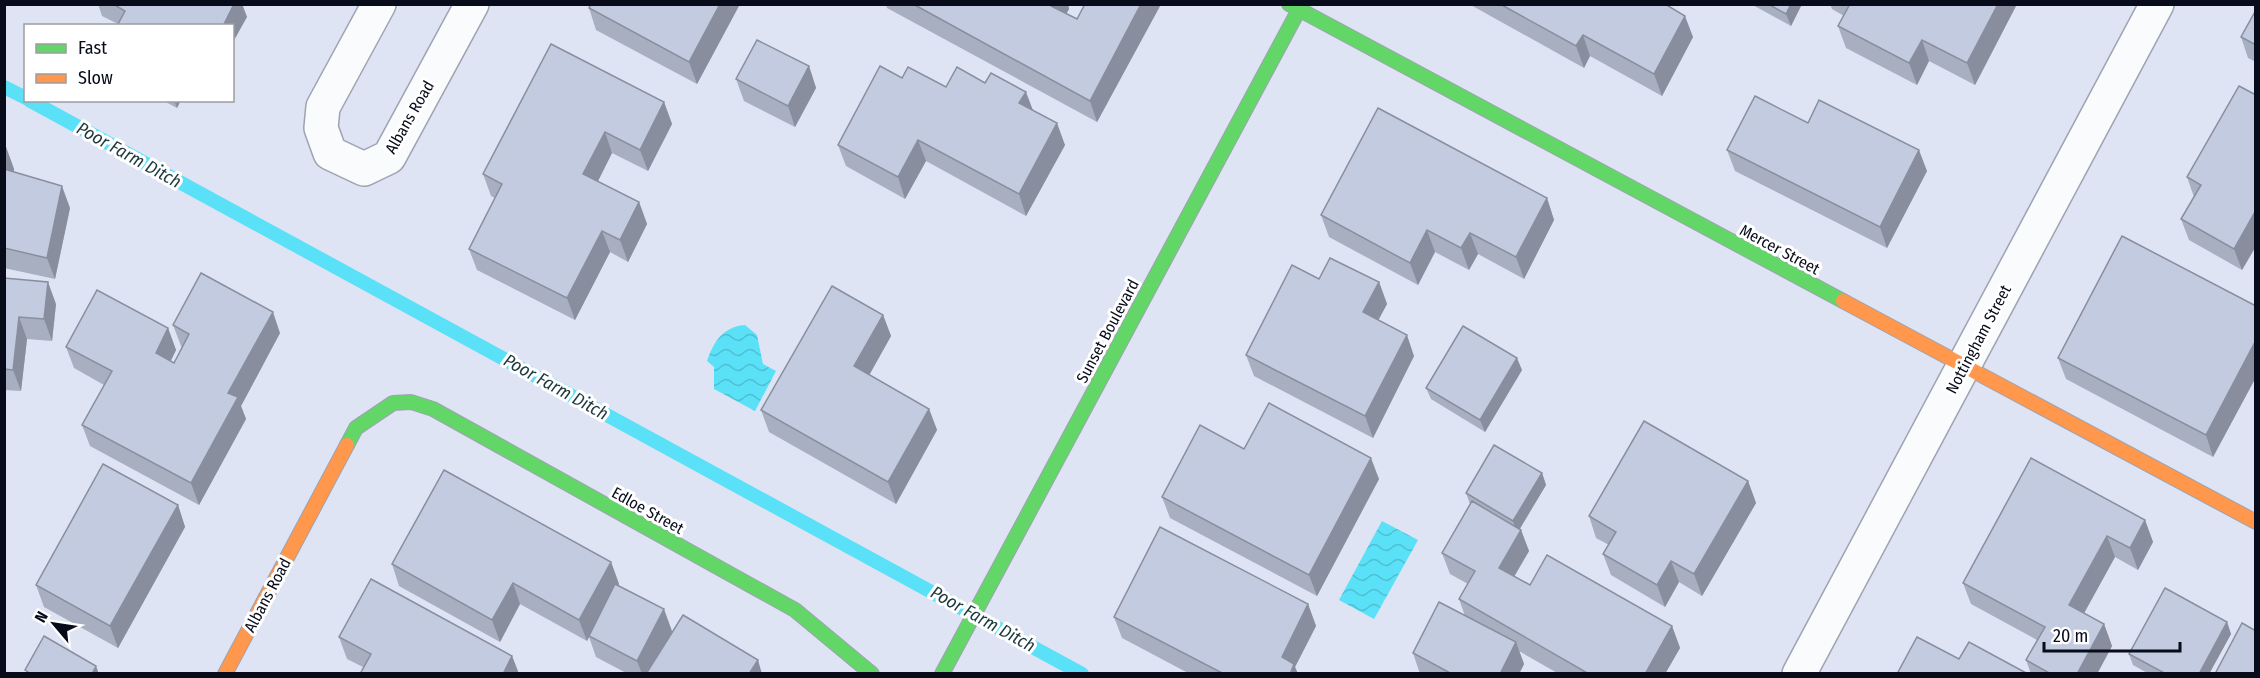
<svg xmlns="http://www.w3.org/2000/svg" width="2260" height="678" viewBox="0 0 2260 678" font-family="'Fira Sans Condensed',sans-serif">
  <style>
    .water { fill: url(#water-waves) }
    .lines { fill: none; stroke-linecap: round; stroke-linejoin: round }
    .stream { stroke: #5ae1f7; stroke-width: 14 }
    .street-casing { stroke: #9da3b1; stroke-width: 36 }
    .fast-casing { stroke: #9da3b1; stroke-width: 16 }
    .slow-casing { stroke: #9da3b1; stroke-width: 16 }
    .street { stroke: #fafbfd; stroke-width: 33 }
    .fast { stroke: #63d668; stroke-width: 14 }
    .slow { stroke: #ff974d; stroke-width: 14 }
    .wall { fill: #a8afc1 }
    .shaded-wall { fill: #888e9d }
    .building { fill: #c3cbe0; stroke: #888e9d; stroke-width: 1.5 }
    .labels { text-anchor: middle; stroke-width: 6; stroke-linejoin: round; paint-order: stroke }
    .street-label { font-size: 16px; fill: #070b1a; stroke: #fff }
    .water-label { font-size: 18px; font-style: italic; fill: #1e393d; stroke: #fff }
  </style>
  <defs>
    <pattern id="water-waves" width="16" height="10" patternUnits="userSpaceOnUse" patternTransform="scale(1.5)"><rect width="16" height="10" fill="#5ae1f7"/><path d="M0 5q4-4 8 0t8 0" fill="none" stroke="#4dc0d3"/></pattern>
  </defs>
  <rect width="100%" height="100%" fill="#dee4f4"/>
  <!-- water -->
  <g class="water">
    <path d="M745,325L757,335L763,364L776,371L755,411L714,389V367L707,361C714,341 723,327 745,325Z"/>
    <polygon points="1382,521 1418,540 1374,619 1339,600"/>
  </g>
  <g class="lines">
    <!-- stream -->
    <g class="stream">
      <polyline points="4,87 26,98"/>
      <polyline points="29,100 1082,674"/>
    </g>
    <defs>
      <g id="street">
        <polyline points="379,4 323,107 321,128 330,153 364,169 389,157 472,4"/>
        <polyline points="1799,674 2157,4"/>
      </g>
      <g id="fast">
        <polyline points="1289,4 1843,301"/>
        <polyline points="347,445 356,428 393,403 411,402 433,409 795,610 872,674"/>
        <polyline points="942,674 1302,4"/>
      </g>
      <g id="slow">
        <polyline points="1843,301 2256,522"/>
        <polyline points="225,674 347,445"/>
      </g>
    </defs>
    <!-- street casing -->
    <use href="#street" class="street-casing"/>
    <!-- fast casing -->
    <use href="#fast" class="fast-casing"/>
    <!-- slow casing -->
    <use href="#slow" class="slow-casing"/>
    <!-- street -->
    <use href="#street" class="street"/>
    <!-- fast -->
    <use href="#fast" class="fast"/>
    <!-- slow -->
    <use href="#slow" class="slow"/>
  </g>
  <!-- wall -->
  <g class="wall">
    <polygon points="98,4 242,4 247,17 232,26 118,24 102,16"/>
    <polygon points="740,4 697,84 596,30 589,8"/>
    <polygon points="886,4 1068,4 1069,9 1066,14 1077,19 1085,4 1160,4 1160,6 1097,122 887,8"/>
    <polygon points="1469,4 1665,4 1693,37 1662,96 1590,56 1584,68"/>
    <polygon points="1751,4 1802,4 1791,26"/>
    <polygon points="1830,4 2017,4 1975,85 1929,61 1917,85 1846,48 1838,26 1844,16 1832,9"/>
    <polygon points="2256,10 2256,62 2248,58 2241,37"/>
    <polygon points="809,66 816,88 795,127 744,101 736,79"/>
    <polygon points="902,78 946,87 1033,110 1065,145 1026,216 926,161 905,199 846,166 838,145"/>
    <polygon points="2256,95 2256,246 2242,270 2189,240 2181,219 2194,197 2187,177"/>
    <polygon points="162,100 181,100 177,108"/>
    <polygon points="664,102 672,124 648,171 612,153 598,181 639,202 647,224 628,262 610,252 575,320 477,270 469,249 495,198 491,196 483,174"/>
    <polygon points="1808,123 1927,171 1887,248 1735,171 1727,150"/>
    <polygon points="4,147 6,147 14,169 14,172 70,208 55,279 4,268"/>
    <polygon points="1547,198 1554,220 1524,279 1478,254 1469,270 1435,252 1418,285 1329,237 1321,215"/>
    <polygon points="4,278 56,304 52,341 27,339 21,391 4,390"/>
    <polygon points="1319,279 1379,282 1387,304 1378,320 1414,356 1373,438 1254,376 1246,355"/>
    <polygon points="2256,306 2256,377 2213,457 2066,379 2058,358"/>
    <polygon points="883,315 891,336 869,375 929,409 937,430 896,504 769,432 761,410"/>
    <polygon points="173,325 280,333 241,406 246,419 199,505 90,446 82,425 104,385 74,368 66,347 168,328 176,350 171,361 174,363 182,347 181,346"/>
    <polygon points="1522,370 1485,432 1431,399 1426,388"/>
    <polygon points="1244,449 1379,479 1317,596 1170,518 1162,497"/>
    <polygon points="1542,473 1546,485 1520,529 1521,530 1529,551 1514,576 1530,585 1672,626 1680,648 1665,674 1559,674 1519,651 1524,664 1519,674 1420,674 1413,653 1465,616 1459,599 1468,584 1450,574 1442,553 1470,504 1466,493"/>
    <polygon points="1748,481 1756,503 1702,596 1679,582 1665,607 1611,575 1603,554 1609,545 1596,538 1589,516"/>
    <polygon points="178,505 185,527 118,648 44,607 36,585"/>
    <polygon points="2145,520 2153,542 2138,570 2115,557 2084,613 2104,624 2112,646 2097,674 2031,674 2026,660 2037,640 1971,604 1963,583"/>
    <polygon points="611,562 619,584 618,586 672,631 667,641 762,674 628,674 596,657 589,637 587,641 520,604 500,642 399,586 392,564"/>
    <polygon points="1308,604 1316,626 1295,667 1298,674 1190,674 1122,638 1114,617"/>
    <polygon points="2227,622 2231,634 2209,674 2149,674 2133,665 2129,654"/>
    <polygon points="339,637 512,656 519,674 360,674 363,667 347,659"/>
  </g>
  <!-- shaded-wall -->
  <g class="shaded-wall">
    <polygon points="234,4 242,4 247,17 232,44 232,26 223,26"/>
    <polygon points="720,4 740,4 697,84 689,62"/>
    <polygon points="1051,4 1068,4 1069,9 1059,27 1051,6"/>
    <polygon points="1141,4 1160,4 1160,6 1097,122 1090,101"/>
    <polygon points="1791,4 1802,4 1791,26 1786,14"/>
    <polygon points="1998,4 2017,4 1975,85 1967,63"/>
    <polygon points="1685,16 1693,37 1662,96 1654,74"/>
    <polygon points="1583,35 1590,56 1584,68 1576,46"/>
    <polygon points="1922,40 1929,61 1917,85 1909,63"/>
    <polygon points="809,66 816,88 795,127 788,106"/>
    <polygon points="1026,92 1034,113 1019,103"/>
    <polygon points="174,100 181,100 177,108"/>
    <polygon points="664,102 672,124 648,171 640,150"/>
    <polygon points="1057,123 1065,145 1026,216 1019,194"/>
    <polygon points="605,132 612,153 591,195 583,174"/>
    <polygon points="918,140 926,161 905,199 898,177"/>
    <polygon points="6,147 14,169 10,190 4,174 4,157"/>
    <polygon points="1919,150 1927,171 1887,248 1880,227"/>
    <polygon points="62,186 70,208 55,279 47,258"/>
    <polygon points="1547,198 1554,220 1524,279 1516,257"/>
    <polygon points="639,202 647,224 628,262 620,240"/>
    <polygon points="2256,210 2256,246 2242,270 2234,249"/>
    <polygon points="1427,230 1435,252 1418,285 1410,263"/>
    <polygon points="602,231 610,252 575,320 567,298"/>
    <polygon points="1470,233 1478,254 1469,270 1461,248"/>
    <polygon points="48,282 56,304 52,341 44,319"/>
    <polygon points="1379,282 1387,304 1371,334 1363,312"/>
    <polygon points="273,312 280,333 241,406 246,419 199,505 191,483 228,393"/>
    <polygon points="883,315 891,336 862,388 854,366"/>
    <polygon points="19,317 27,339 21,391 13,370"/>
    <polygon points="168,328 176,350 164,374 156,353"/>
    <polygon points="1407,335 1414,356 1373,438 1365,416"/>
    <polygon points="2256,340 2256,377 2213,457 2206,435"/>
    <polygon points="1517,358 1522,370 1485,432 1480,420"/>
    <polygon points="929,409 937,430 896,504 888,482"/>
    <polygon points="1371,458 1379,479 1317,596 1309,575"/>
    <polygon points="1542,473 1546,485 1517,533 1513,521"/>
    <polygon points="1748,481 1756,503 1702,596 1694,574"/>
    <polygon points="178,505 185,527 118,648 110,626"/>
    <polygon points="2145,520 2153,542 2138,570 2130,548"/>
    <polygon points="1521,530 1529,551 1507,589 1499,568"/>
    <polygon points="2107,536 2115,557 2077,626 2069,605"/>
    <polygon points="1671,561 1679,582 1665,607 1657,585"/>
    <polygon points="611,562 619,584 590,636 589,636 589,637 587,641 579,620"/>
    <polygon points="513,583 520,604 500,642 492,620"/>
    <polygon points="1308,604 1316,626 1295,667 1298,674 1288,674 1282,657"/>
    <polygon points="664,609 672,631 650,674 642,674 637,661"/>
    <polygon points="2227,622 2231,634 2209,674 2199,674"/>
    <polygon points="2104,624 2112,646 2097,674 2077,674"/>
    <polygon points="1672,626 1680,648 1665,674 1645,674"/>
    <polygon points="1516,642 1524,664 1519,674 1501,674 1501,672"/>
    <polygon points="512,656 519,674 503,674"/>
    <polygon points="758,660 762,674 749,674"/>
    <polygon points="96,666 99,674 92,674"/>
  </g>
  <!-- building -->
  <g class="building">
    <polygon points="113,4 234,4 223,26 117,26 125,11"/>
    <polygon points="591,4 720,4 689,62 589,8"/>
    <polygon points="913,4 1051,4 1051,6 1077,19 1085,4 1141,4 1090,101"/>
    <polygon points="1500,4 1665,4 1685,16 1654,74 1583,35 1576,46"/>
    <polygon points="1768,4 1791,4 1786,14"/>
    <polygon points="1850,4 1998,4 1967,63 1922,40 1909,63 1838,26"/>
    <polygon points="2256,10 2256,45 2241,37"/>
    <polygon points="757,40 809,66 788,106 736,79"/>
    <polygon points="551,44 664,102 640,150 605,132 583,174 639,202 620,240 602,231 567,298 469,249 502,184 483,174"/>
    <polygon points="880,66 902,78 908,67 946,87 957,67 985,83 991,73 1026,92 1019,103 1057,123 1019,194 918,140 898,177 838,145"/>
    <polygon points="2239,86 2256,95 2256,210 2234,249 2181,219 2201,185 2187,177"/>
    <polygon points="1755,96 1808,123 1819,100 1919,150 1880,227 1727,150"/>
    <polygon points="1378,108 1547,198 1516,257 1470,233 1461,248 1427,230 1410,263 1321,215"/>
    <polygon points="4,169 62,186 47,258 4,248"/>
    <polygon points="2122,236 2256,306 2256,340 2206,435 2058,358"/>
    <polygon points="1330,258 1379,282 1363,312 1407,335 1365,416 1246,355 1292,265 1319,279"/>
    <polygon points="201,273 273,312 228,393 238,397 191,483 82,425 112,371 66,347 97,290 168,328 156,353 174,363 189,334 173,325"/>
    <polygon points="4,278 48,282 44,319 19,317 13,370 4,369"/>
    <polygon points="832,286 883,315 854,366 929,409 888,482 761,410"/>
    <polygon points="1463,326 1517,358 1480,420 1426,388"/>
    <polygon points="1269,403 1371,458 1309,575 1162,497 1200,425 1244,449"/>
    <polygon points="1644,421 1748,481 1694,574 1671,561 1657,585 1603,554 1616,532 1589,516"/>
    <polygon points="1494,445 1542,473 1513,521 1466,493"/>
    <polygon points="2031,458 2145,520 2130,548 2107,536 2069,605 2104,624 2077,674 2051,674 2026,660 2045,627 1963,583"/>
    <polygon points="103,464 178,505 110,626 36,585"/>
    <polygon points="444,470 611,562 579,620 513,583 492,620 392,564"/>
    <polygon points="1472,501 1521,530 1499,568 1530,585 1547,555 1672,626 1645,674 1589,674 1459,599 1475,571 1442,553"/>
    <polygon points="1160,527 1308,604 1282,657 1294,664 1290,674 1224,674 1114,617"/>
    <polygon points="371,579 512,656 503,674 360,674 371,654 339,637"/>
    <polygon points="615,584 664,609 637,661 589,636"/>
    <polygon points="2165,588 2227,622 2199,674 2166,674 2129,654"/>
    <polygon points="1439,602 1516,642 1501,672 1504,674 1452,674 1413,653"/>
    <polygon points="683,615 758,660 749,674 646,674"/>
    <polygon points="2242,623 2256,631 2256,674 2215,674"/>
    <polygon points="44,636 96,666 92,674 28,674 28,672 25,670"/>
    <polygon points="1917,637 1959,659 1969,642 2028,674 1897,674"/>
  </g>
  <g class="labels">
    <!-- street labels -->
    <g class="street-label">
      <text transform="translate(409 117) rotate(-60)" y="6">Albans Road</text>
      <text transform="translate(1780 249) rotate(28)" y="6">Mercer Street</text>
      <text transform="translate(1107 331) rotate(-62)" y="6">Sunset Boulevard</text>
      <text transform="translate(1978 339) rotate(-62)" y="6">Nottingham Street</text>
      <text transform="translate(648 510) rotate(29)" y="6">Edloe Street</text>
      <text transform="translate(267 595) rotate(-62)" y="6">Albans Road</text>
    </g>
    <!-- water labels -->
    <g class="water-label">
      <text transform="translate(129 155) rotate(29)" y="6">Poor Farm Ditch</text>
      <text transform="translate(556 387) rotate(29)" y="6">Poor Farm Ditch</text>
      <text transform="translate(983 619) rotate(29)" y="6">Poor Farm Ditch</text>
    </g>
  </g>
  <!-- border -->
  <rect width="2260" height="678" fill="none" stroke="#070b1a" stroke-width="12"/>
  <!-- legend -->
  <rect x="24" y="24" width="210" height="78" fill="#ffffff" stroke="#9c9da3" stroke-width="1.5"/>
  <rect x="36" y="44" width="30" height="9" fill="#63d668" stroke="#9c9da3" stroke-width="1.5"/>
  <text x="78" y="54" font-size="18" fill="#070b1a">Fast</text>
  <rect x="36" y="74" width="30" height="9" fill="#ff974d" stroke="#9c9da3" stroke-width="1.5"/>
  <text x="78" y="84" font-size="18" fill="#070b1a">Slow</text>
  <!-- north arrow -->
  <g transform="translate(54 624) rotate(299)" stroke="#ffffff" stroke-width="4.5" paint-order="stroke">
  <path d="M0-4.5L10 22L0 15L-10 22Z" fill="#070b1a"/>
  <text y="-9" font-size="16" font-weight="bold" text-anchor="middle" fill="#070b1a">N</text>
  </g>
  <!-- scale -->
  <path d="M2044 642v9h136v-9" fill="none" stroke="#070b1a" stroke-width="3"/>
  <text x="2053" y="642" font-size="18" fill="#070b1a" stroke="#ffffff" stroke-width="4.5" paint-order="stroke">20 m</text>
</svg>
